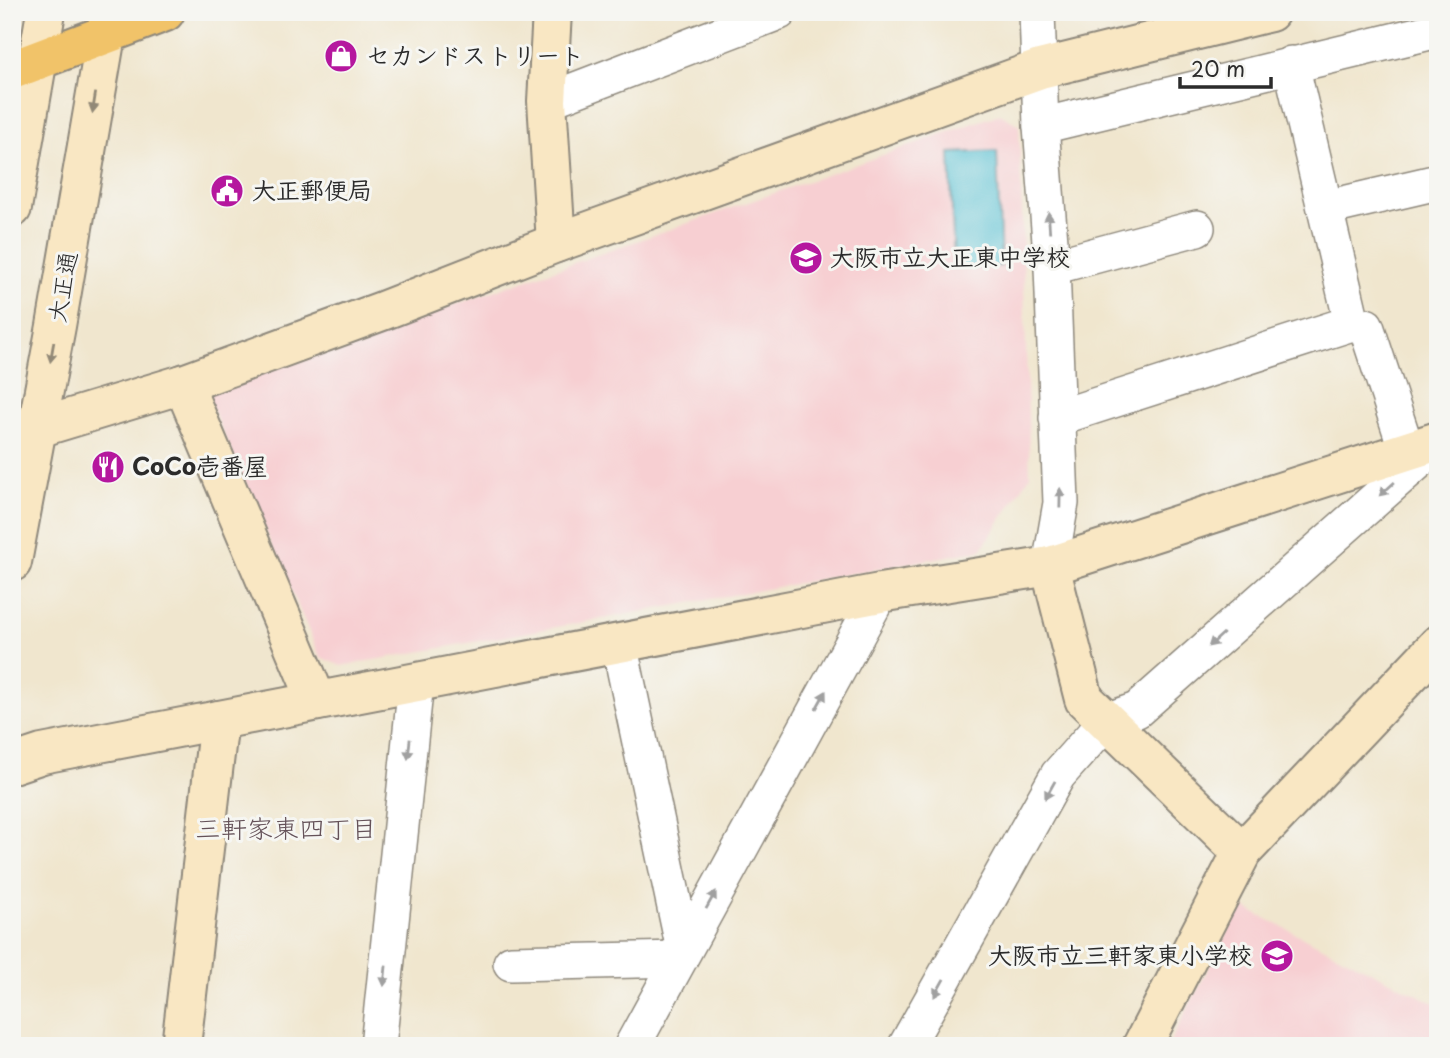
<svg xmlns="http://www.w3.org/2000/svg" width="1450" height="1058" viewBox="0 0 1450 1058" font-family="'Playpen Sans','Klee One',sans-serif">
  <style>
    .built { fill: #f7cfd2 }
    .water { fill: #58c1d4; stroke: #427680; stroke-width: 2 }
    .lines { fill: none; stroke-linecap: round; stroke-linejoin: round }
    .street-casing { stroke: #8e887c; stroke-width: 38 }
    .secondary-casing { stroke: #8e887c; stroke-width: 42 }
    .primary-casing { stroke: #8e887c; stroke-width: 42 }
    .street { stroke: #fff; stroke-width: 35 }
    .secondary { stroke: #f9e7c3; stroke-width: 38 }
    .primary { stroke: #f1c369; stroke-width: 38 }
    .oneway { fill: #928977 }
    .oneway2 { fill: #a0a0a0 }
    .labels { text-anchor: middle; stroke-width: 6; stroke-linejoin: round; paint-order: stroke }
    .poi-label { font-size: 24px; font-weight: bold; fill: #2b2b2b; stroke: #f6f6f2; text-anchor: start }
    .street-label { font-size: 24px; fill: #2b2b2b; stroke: #f6f6f2 }
    .neighbourhood-label { font-size: 26px; fill: #655259; stroke: #f6f6f2 }
  </style>
  <rect width="100%" height="100%" fill="#f6f6f2"/>
  <filter id="ink" filterUnits="userSpaceOnUse"><feTurbulence type="fractalNoise" baseFrequency=".0143" numOctaves="2"/><feDisplacementMap in="SourceGraphic" scale="14" xChannelSelector="R" yChannelSelector="G"/><feConvolveMatrix kernelMatrix="1 2 1 2 8 2 1 2 1" color-interpolation-filters="sRGB"/></filter>
  <filter id="wash" filterUnits="userSpaceOnUse"><feTurbulence type="fractalNoise" baseFrequency=".00686" numOctaves="4" result="noise"/><feDisplacementMap in="SourceGraphic" scale="28" xChannelSelector="R" yChannelSelector="G"/><feGaussianBlur stdDeviation="1.57" result="paint"/><feColorMatrix in="noise" values="0 0 0 0 0 0 0 0 0 0 0 0 0 0 0 0 0 1.4 0 .05"/><feComposite in="paint" operator="in"/></filter>
  <g filter="url(#wash)">
    <rect width="100%" height="100%" fill="#f0e6ce"/>
    <!-- built -->
    <g class="built">
      <polygon points="1000,114 1019,125 1030,476 981,550 341,666 320,657 208,398 211,390"/>
      <polygon points="1241,906 1438,1005 1438,1046 1168,1046"/>
    </g>
    <!-- water -->
    <polygon class="water" points="997,151 1001,266 954,268 950,153"/>
  </g>
  <g filter="url(#ink)">
    <g class="lines">
      <defs>
        <g id="street">
          <polyline points="1037,12 1041,126 1052,267 1061,503 1050,566"/>
          <polyline points="547,101 779,12"/>
          <polyline points="1041,126 1438,30"/>
          <polyline points="1326,208 1438,182"/>
          <polyline points="1052,267 1197,228"/>
          <polyline points="1352,323 1366,326 1407,451"/>
          <polyline points="1057,418 1352,323 1291,64"/>
          <polyline points="619,643 684,950"/>
          <polyline points="511,963 679,959"/>
          <polyline points="378,1046 416,682"/>
          <polyline points="632,1046 880,593"/>
          <polyline points="906,1046 1058,775 1106,721 1137,710 1438,444"/>
        </g>
        <g id="secondary">
          <polyline points="552,12 547,101 556,243"/>
          <polyline points="12,208 46,12"/>
          <polyline points="183,384 317,701"/>
          <polyline points="38,428 183,384 382,311 556,243 1040,69 1270,12"/>
          <polyline points="12,562 56,326 110,12"/>
          <polyline points="1050,566 1084,699 1242,852"/>
          <polyline points="12,764 42,754 880,593 1050,566 1438,441"/>
          <polyline points="181,1046 219,720"/>
          <polyline points="1142,1046 1242,852 1438,645"/>
        </g>
        <polyline id="primary" points="12,70 165,12"/>
      </defs>
      <!-- street casing -->
      <use href="#street" class="street-casing"/>
      <!-- secondary casing -->
      <use href="#secondary" class="secondary-casing"/>
      <!-- primary casing -->
      <use href="#primary" class="primary-casing"/>
      <!-- street -->
      <use href="#street" class="street"/>
      <!-- secondary -->
      <use href="#secondary" class="secondary"/>
      <!-- primary -->
      <use href="#primary" class="primary"/>
    </g>
    <!-- one-way arrows -->
    <defs><path id="oneway-solid" d="M-6-.8H1V-3.2L6.5 0L1 3.2V.8H-6Z" transform="scale(1.75)"/></defs>
    <g class="oneway">
      <use href="#oneway-solid" transform="translate(94 103) rotate(99)"/>
      <use href="#oneway-solid" transform="translate(52 352) rotate(100)"/>
    </g>
    <g class="oneway2">
      <use href="#oneway-solid" transform="translate(1049 222) rotate(-94)"/>
      <use href="#oneway-solid" transform="translate(1387 489) rotate(138)"/>
      <use href="#oneway-solid" transform="translate(1060 498) rotate(-89)"/>
      <use href="#oneway-solid" transform="translate(1216 640) rotate(138)"/>
      <use href="#oneway-solid" transform="translate(821 700) rotate(-61)"/>
      <use href="#oneway-solid" transform="translate(409 749) rotate(96)"/>
      <use href="#oneway-solid" transform="translate(1050 790) rotate(119)"/>
      <use href="#oneway-solid" transform="translate(711 900) rotate(-61)"/>
      <use href="#oneway-solid" transform="translate(385 976) rotate(96)"/>
      <use href="#oneway-solid" transform="translate(939 988) rotate(119)"/>
    </g>
  </g>
  <!-- icons -->
  <defs>
    <symbol id="shop-disc" viewBox="-11 -11 22 22"><circle r="9.5" fill="#b5179e" stroke="#f6f6f2"/><path d="M-5-2.5h2.3a2.7 3.5 0 0 1 5.4 0H5L5.5 6h-11ZM-1.5-2.5h3a1.5 2.3 0 0 0-3 0Z" fill="#fff"/></symbol>
    <symbol id="civic-disc" viewBox="-11 -11 22 22"><circle r="9.5" fill="#b5179e" stroke="#f6f6f2"/><path d="M-.6-6.5H3V-4.5H.6V-3L4-1V1h2V6H-6V1h2V-1L-.6-3ZM-1.2 2.5V6h2.4V2.5Z" fill="#fff"/></symbol>
    <symbol id="school-disc" viewBox="-11 -11 22 22"><circle r="9.5" fill="#b5179e" stroke="#f6f6f2"/><path d="M0-5L7-2L0 1L-7-2ZM-4 1L0 2.5L4 1V4Q0 6-4 4Z" fill="#fff"/></symbol>
    <symbol id="restaurant-disc" viewBox="-11 -11 22 22"><circle r="9.5" fill="#b5179e" stroke="#f6f6f2"/><path d="M-5-6h1v4h1v-4h1v4h1v-4h1v5L-1.5 .5V6h-2V.5L-5-1ZM5-6V6H3V1.5H1.5Q1.5-4 5-6Z" fill="#fff"/></symbol>
  </defs>
  <g fill-rule="evenodd">
    <use href="#shop-disc" x="322" y="37" width="38" height="38"/>
    <use href="#civic-disc" x="208" y="172" width="38" height="38"/>
    <use href="#school-disc" x="787" y="239" width="38" height="38"/>
    <use href="#restaurant-disc" x="89" y="448" width="38" height="38"/>
    <use href="#school-disc" x="1258" y="937" width="38" height="38"/>
  </g>
  <g class="labels">
    <!-- poi labels -->
    <g class="poi-label">
      <text x="366" y="64">セカンドストリート</text>
      <text x="252" y="199">大正郵便局</text>
      <text x="830" y="266">大阪市立大正東中学校</text>
      <text x="132" y="475">CoCo壱番屋</text>
      <text x="1252" y="964" text-anchor="end">大阪市立三軒家東小学校</text>
    </g>
    <!-- street labels -->
    <g class="street-label">
      <text transform="translate(63 287) rotate(-80)" y="8">大正通</text>
    </g>
    <!-- neighbourhood labels -->
    <g class="neighbourhood-label">
      <text x="286" y="838">三軒家東四丁目</text>
    </g>
  </g>
  <!-- margin -->
  <rect width="1450" height="1058" fill="none" stroke="#f6f6f2" stroke-width="42"/>
  <!-- scale -->
  <path d="M1180 77v10h91v-10" fill="none" stroke="#2b2b2b" stroke-width="3.5"/>
  <text x="1191" y="77" font-size="21" fill="#2b2b2b" stroke="#f6f6f2" stroke-width="5" paint-order="stroke">20 m</text>
</svg>
